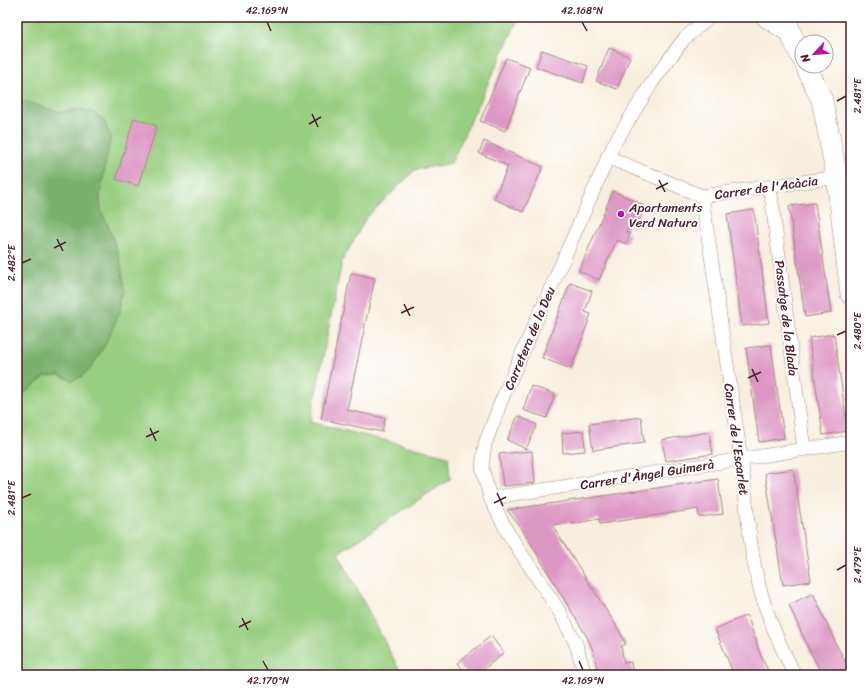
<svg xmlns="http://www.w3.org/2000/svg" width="868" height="692" viewBox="0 0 868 692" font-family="Sriracha,sans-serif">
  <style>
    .green { fill: #98ce80; stroke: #717656 }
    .forest { fill: #7ab16e; stroke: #62684c }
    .building { fill: #dd97c4 }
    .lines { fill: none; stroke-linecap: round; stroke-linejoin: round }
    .minor-casing { stroke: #a18684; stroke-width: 14 }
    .primary-casing { stroke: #a18684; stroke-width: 22 }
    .minor { stroke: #fff; stroke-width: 13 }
    .primary { stroke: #fff; stroke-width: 21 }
    .ticks { fill: none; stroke: #4a1f2b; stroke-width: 1.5 }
    .poi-dot { fill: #b5179e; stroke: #fff; stroke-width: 1.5 }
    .labels { text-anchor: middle; stroke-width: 3.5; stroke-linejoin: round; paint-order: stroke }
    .street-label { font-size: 13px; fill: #4a1f2b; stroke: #fff }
    .poi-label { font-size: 13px; fill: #4a1f2b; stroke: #fff; text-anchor: start }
    .neatline { fill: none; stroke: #4a1f2b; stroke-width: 1.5 }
    .ticks-label { font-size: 10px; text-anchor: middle; fill: #4a1f2b }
  </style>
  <rect width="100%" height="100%" fill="#fff"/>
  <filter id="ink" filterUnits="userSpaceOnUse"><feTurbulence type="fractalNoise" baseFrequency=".025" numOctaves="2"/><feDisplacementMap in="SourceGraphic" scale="8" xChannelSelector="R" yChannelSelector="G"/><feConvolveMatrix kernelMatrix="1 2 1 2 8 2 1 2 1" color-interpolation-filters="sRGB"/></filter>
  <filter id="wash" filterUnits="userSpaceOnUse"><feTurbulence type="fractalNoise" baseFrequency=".012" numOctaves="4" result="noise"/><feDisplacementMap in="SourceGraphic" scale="16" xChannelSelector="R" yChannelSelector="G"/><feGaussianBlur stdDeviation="0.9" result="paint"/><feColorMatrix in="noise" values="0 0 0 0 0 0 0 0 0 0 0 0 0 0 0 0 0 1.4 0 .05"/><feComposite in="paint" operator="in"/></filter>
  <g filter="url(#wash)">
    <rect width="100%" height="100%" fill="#f8eede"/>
    <!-- green -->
    <polygon class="green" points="17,17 519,17 451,163 415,170 366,218 342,261 310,422 448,456 450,479 338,553 402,675 17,675"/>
    <!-- forest -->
    <polygon class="forest" points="17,99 60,112 81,109 95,113 104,121 111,137 106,160 100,197 101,211 108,225 120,259 125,290 120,312 105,345 90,369 81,377 72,381 60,375 46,376 17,399"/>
    <g id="blocks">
      <!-- building -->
      <g class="building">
        <polygon points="609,48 630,57 617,89 596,81"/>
        <polygon points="542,50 588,66 583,83 536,67"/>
        <polygon points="506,58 530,67 505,131 480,121"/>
        <polygon points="134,118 157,126 138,186 116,179"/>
        <polygon points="484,141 543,167 523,212 494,199 508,166 479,153"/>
        <polygon points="613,191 643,205 634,226 629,224 626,232 630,234 626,244 617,240 599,280 579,271"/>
        <polygon points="815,203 831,313 805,317 789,206"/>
        <polygon points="754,210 769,323 742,326 727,214"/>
        <polygon points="351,273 375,278 347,410 385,418 382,432 321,419"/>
        <polygon points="570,283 592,291 585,312 591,314 571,369 542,358"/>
        <polygon points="834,334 848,431 823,435 809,338"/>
        <polygon points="771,345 784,438 759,442 746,348"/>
        <polygon points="531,386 555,394 547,418 523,410"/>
        <polygon points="518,416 537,425 526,449 507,440"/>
        <polygon points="641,417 644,443 593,450 589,424"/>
        <polygon points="584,431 585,451 563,453 562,433"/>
        <polygon points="709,432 713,454 666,461 662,440"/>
        <polygon points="532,451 535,483 503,486 499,454"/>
        <polygon points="793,469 811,581 783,585 765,473"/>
        <polygon points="718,479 723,514 699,517 698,509 600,524 599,519 571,524 571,522 552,525 617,627 626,644 621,646 624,663 631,662 633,675 598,675 594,653 587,637 522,529 507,510"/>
        <polygon points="813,593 836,644 851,672 851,675 823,675 810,652 789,605"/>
        <polygon points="747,615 761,656 770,675 734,675 715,629"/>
        <polygon points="491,636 504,653 476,675 467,675 457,663"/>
        <polygon points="17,668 29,675 17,675"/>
        <polygon points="202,669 205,675 191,675"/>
      </g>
    </g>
  </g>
  <g filter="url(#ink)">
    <use href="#blocks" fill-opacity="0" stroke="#a18684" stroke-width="1"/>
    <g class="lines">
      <defs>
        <g id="minor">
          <polyline points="607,157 702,196 837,177"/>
          <polyline points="770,187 804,449"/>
          <path d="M702,196C715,281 727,366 740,451C746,490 747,529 755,568C762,605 778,642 795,675"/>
          <polyline points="490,498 851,442"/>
          <polyline points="585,675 576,644 559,611 508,533 490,498 482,467 485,444 502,399 614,144 653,81 684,39 709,17"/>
        </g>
        <g id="primary">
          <polyline points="767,17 790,32"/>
          <polyline points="785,17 790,32 802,58"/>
          <polyline points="806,66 822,100 837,177 851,294"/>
        </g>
      </defs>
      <!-- minor casing -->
      <use href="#minor" class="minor-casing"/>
      <!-- primary casing -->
      <use href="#primary" class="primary-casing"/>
      <!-- minor -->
      <use href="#minor" class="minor"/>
      <!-- primary -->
      <use href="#primary" class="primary"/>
    </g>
  </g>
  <!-- ticks -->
  <path class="ticks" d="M267,22L271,31M582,22L587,31M837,101L846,96M312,114L318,127M309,124L321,117M659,180L665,192M656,189L668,183M57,239L63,251M54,248L66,242M22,263L31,259M404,304L410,316M401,313L414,307M837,335L846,331M752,369L758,382M748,378L761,372M150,428L156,441M146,437L159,431M497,493L503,506M22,498L31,494M494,503L506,497M837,570L846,565M242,618L248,630M239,627L251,621M263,661L268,670M579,661L583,670"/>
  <!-- markers -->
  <circle class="poi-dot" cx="621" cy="214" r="4"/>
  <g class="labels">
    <!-- street labels -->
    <g class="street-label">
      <text transform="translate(766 187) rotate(-8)" y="5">Carrer de l'Acàcia</text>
      <text transform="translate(787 318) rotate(83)" y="5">Passatge de la Blada</text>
      <text transform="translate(529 338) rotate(-67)" y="5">Carretera de la Deu</text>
      <text transform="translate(737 439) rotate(82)" y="5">Carrer de l'Escarlet</text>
      <text transform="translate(647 474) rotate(-9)" y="5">Carrer d'Àngel Guimerà</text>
    </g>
    <!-- poi labels -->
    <g class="poi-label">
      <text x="629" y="212">Apartaments<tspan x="629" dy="15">Verd Natura</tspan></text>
    </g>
  </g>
  <!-- margin -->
  <rect width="868" height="692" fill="none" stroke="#fff" stroke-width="44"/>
  <!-- north arrow -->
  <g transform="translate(814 54) rotate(244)"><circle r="19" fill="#ffffff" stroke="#b7a5aa"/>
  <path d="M0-3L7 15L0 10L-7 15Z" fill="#b5179e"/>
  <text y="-6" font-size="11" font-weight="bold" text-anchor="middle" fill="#4a1f2b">N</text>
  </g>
  <rect x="22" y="22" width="824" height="648" class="neatline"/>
  <g class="ticks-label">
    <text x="267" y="14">42.169°N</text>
    <text x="582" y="14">42.168°N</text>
    <text transform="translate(857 96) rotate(-90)" y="4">2.481°E</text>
    <text transform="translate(11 263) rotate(-90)" y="4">2.482°E</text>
    <text transform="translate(857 331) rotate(-90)" y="4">2.480°E</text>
    <text transform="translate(11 498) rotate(-90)" y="4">2.481°E</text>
    <text transform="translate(857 565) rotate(-90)" y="4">2.479°E</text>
    <text x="268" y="684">42.170°N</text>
    <text x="583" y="684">42.169°N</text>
  </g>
</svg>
